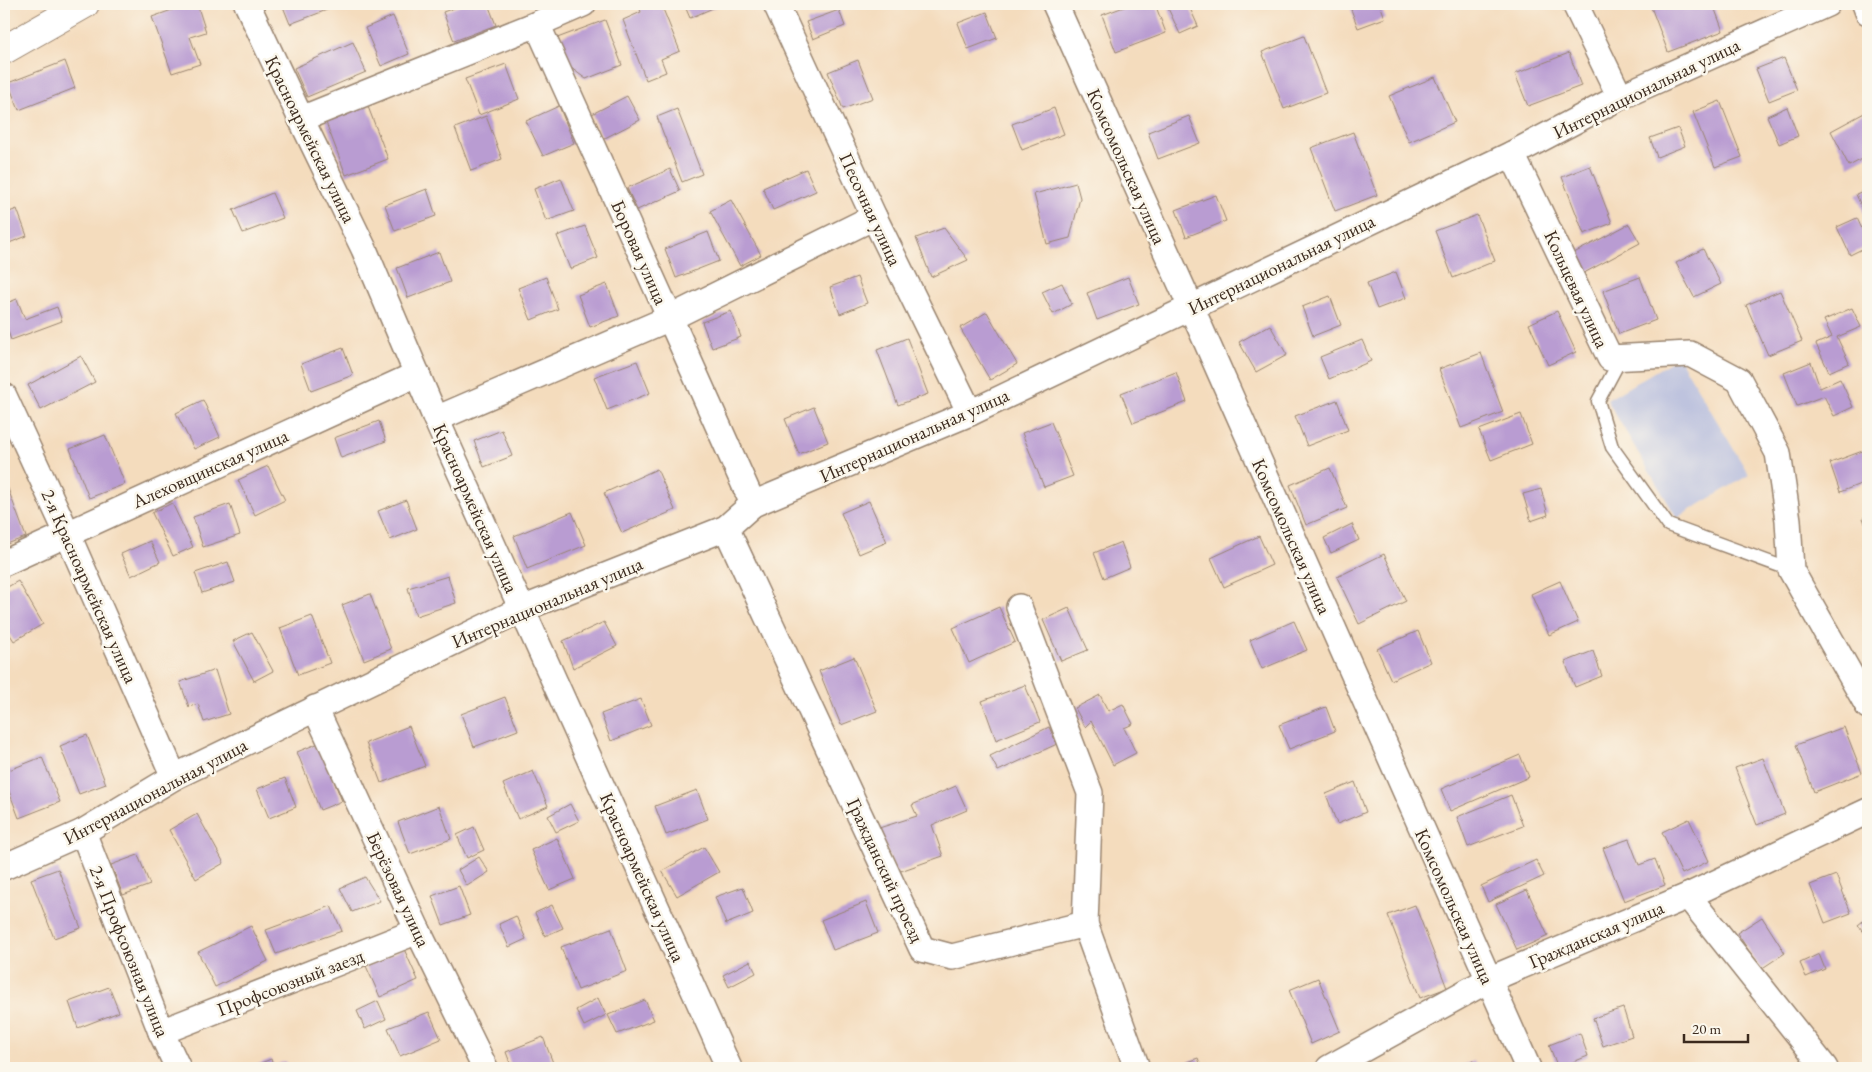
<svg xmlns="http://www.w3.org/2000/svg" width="1872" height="1072" viewBox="0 0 1872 1072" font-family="'EB Garamond',serif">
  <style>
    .industrial { fill: #bec3de }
    .building { fill: #b99cd2 }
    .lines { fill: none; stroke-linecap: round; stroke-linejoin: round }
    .lane-casing { stroke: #98836e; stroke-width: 15 }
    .street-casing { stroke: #98836e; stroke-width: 28 }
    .secondary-casing { stroke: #98836e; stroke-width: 30 }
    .lane { stroke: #fff; stroke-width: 12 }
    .street { stroke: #fff; stroke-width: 25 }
    .secondary { stroke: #fff; stroke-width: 28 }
    .labels { text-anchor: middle; stroke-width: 5; stroke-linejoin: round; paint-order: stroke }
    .street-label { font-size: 19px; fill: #3b2a1e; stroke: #fbf7ec }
  </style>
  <rect width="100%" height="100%" fill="#fbf7ec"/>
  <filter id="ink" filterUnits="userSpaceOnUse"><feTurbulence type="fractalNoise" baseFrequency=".02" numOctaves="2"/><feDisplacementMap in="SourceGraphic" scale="10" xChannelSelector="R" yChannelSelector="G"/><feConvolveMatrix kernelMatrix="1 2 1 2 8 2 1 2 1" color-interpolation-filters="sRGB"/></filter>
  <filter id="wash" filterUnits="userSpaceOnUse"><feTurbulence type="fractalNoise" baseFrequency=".0096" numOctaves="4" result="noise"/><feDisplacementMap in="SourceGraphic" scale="20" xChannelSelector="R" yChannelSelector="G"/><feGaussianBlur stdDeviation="1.12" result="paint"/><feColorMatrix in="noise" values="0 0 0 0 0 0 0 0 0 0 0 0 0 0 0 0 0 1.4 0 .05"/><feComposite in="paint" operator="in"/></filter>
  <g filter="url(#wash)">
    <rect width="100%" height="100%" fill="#f4dcbd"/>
    <!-- industrial -->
    <polygon class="industrial" points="1679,357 1749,475 1677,518 1607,400"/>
    <g id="blocks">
      <!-- building -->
      <g class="building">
        <polygon points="189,4 197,4 206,32 190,37 200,64 172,73 152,17"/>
        <polygon points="282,4 331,4 332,8 290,24"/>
        <polygon points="465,4 488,4 496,25 454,41 443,12"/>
        <polygon points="638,4 661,4 680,51 661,59 666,72 646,80 623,20 641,12"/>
        <polygon points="684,4 722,4 690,18"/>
        <polygon points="1132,4 1155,4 1166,33 1116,52 1102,15"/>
        <polygon points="1166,4 1188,4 1198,26 1180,34"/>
        <polygon points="1349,4 1380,4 1385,18 1358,28"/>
        <polygon points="1658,4 1713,4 1723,31 1668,52 1651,7"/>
        <polygon points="839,10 845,26 813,39 806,22"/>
        <polygon points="987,12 997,38 968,49 958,23"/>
        <polygon points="393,16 409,54 381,66 365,28"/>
        <polygon points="605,20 622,65 586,79 559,59 552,40"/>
        <polygon points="1304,36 1326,93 1284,109 1262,52"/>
        <polygon points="353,42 366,72 307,97 294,68"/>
        <polygon points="1569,53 1581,86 1528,106 1515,74"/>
        <polygon points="1784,58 1797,90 1769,101 1756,69"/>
        <polygon points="858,60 873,98 843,109 828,72"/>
        <polygon points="65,61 75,88 19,110 8,83"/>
        <polygon points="506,64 519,99 479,115 465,79"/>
        <polygon points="1435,77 1455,122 1409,142 1389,96"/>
        <polygon points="627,96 640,120 603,139 592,114"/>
        <polygon points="1720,101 1742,157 1715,167 1693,112"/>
        <polygon points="367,104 388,159 346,175 325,120"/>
        <polygon points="559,106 574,143 543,156 526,121"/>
        <polygon points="1787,107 1798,136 1779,144 1767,116"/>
        <polygon points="1054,108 1064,134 1022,150 1012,124"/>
        <polygon points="677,109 702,174 682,182 657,117"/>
        <polygon points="1868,111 1868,156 1849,166 1831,131"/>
        <polygon points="486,116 502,159 471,171 455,128"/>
        <polygon points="1189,116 1200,143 1158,159 1148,132"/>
        <polygon points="1678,128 1685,146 1657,157 1650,138"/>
        <polygon points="1353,132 1377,195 1335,211 1311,148"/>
        <polygon points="1590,166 1612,223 1584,234 1562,177"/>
        <polygon points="670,169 680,191 637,210 627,188"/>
        <polygon points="806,169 816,191 773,210 763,188"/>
        <polygon points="561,178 574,211 546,221 534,189"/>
        <polygon points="1076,183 1080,198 1070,238 1047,244 1034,194"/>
        <polygon points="427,189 436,216 395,231 385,205"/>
        <polygon points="1868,189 1868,223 1856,194"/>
        <polygon points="272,193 283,218 243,233 233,210"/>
        <polygon points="1216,195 1226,221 1186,237 1176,210"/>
        <polygon points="731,200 761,255 740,266 710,211"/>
        <polygon points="17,209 27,236 4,245 4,214"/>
        <polygon points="1477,215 1495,261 1453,278 1435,231"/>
        <polygon points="1857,218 1868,242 1868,246 1850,255 1837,227"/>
        <polygon points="1629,224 1640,243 1584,273 1574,253"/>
        <polygon points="585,226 598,258 570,269 557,236"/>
        <polygon points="944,228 968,260 931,277 916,238"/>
        <polygon points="708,232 719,261 676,278 665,249"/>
        <polygon points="1703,249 1721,284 1694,297 1676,263"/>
        <polygon points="439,252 450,282 408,298 397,268"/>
        <polygon points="1396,272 1406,298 1377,309 1367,283"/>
        <polygon points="546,277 558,309 531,320 518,288"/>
        <polygon points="857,277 867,303 840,314 830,287"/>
        <polygon points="1128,277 1139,304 1097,320 1087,293"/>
        <polygon points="1640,277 1656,320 1619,334 1603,291"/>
        <polygon points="1062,283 1072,304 1053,314 1042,292"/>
        <polygon points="607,284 619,316 590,327 578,295"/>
        <polygon points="1780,291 1802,341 1768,355 1746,305"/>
        <polygon points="1330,296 1341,325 1313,336 1302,307"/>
        <polygon points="17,299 25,319 57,307 62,321 11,340 4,320 4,304"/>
        <polygon points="1852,308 1861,327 1837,337 1849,363 1829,372 1816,344 1832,337 1824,320"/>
        <polygon points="731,311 741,337 712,348 702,322"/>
        <polygon points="1557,311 1576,352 1548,365 1529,324"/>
        <polygon points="987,312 1017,364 990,380 960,328"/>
        <polygon points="1270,325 1287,355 1256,372 1239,342"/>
        <polygon points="907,338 928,394 898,405 877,350"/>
        <polygon points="1362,340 1371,361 1329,379 1320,357"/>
        <polygon points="343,348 353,375 311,391 301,364"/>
        <polygon points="1481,353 1503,412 1461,428 1439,369"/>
        <polygon points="81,356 95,382 41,410 28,385"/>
        <polygon points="637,361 650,393 607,410 594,377"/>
        <polygon points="1811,362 1820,388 1840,379 1853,407 1834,416 1824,396 1797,406 1784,373"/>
        <polygon points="1176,372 1187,402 1133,423 1121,393"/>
        <polygon points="203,400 220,437 194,449 176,413"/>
        <polygon points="1337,400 1348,430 1307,446 1295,416"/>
        <polygon points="814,407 828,442 799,454 785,419"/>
        <polygon points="1521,414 1532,444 1491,460 1479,430"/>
        <polygon points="379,421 386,441 341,458 334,438"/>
        <polygon points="1051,422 1073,476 1044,487 1022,433"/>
        <polygon points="502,430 512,456 484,467 474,441"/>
        <polygon points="105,435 125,484 89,498 70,449"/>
        <polygon points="1868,449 1868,481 1840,492 1830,463"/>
        <polygon points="268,466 285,500 255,515 238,480"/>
        <polygon points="1330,468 1347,508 1306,525 1290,485"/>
        <polygon points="657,469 675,510 622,533 604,493"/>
        <polygon points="4,478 26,537 4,545"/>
        <polygon points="1541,489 1548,515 1531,521 1523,494"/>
        <polygon points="406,500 417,529 390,540 378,511"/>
        <polygon points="869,501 887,542 859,554 841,513"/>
        <polygon points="172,503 193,547 173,556 152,513"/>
        <polygon points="230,504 240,535 203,547 193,517"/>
        <polygon points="572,512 586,545 527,569 514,536"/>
        <polygon points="1868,515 1868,531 1863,518"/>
        <polygon points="1352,524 1359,540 1331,553 1324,538"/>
        <polygon points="1259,536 1272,565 1224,587 1211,558"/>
        <polygon points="150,541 160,562 131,576 121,554"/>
        <polygon points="1121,542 1130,567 1104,578 1094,553"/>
        <polygon points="1384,554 1406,601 1359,624 1337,577"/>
        <polygon points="228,562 235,582 202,593 195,573"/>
        <polygon points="448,576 456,603 416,616 408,588"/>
        <polygon points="18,581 43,624 14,641 4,625 4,589"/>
        <polygon points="1560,581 1578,622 1549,635 1531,594"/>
        <polygon points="370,594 391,649 364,660 342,605"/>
        <polygon points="999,607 1015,642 969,663 953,628"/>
        <polygon points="1069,608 1088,650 1061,661 1043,620"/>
        <polygon points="312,616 330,663 298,675 280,628"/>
        <polygon points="1294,621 1307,650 1262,669 1250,640"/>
        <polygon points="604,622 617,646 573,668 563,641"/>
        <polygon points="1418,631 1431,662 1391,680 1377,649"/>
        <polygon points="252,632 273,671 254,681 233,641"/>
        <polygon points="1593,651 1602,676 1575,687 1565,662"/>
        <polygon points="854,657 877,711 841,725 819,671"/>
        <polygon points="215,670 229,714 204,722 198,704 189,707 180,682"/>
        <polygon points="1025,685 1040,722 996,740 982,701"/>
        <polygon points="1100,695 1108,711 1123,704 1133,724 1124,728 1136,753 1113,765 1091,721 1085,727 1075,708"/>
        <polygon points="505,697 518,730 474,747 461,714"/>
        <polygon points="641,699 651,725 611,741 601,714"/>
        <polygon points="1326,707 1335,731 1289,749 1279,725"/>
        <polygon points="409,726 425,766 381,783 366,743"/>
        <polygon points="1049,727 1057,744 998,771 990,756"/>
        <polygon points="1844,727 1862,773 1814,792 1796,745"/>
        <polygon points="87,735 106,784 79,794 60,746"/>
        <polygon points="319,743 342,801 320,810 297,752"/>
        <polygon points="1520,755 1529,777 1450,811 1441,789"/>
        <polygon points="42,757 60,802 19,818 4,778 4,772"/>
        <polygon points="1763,758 1785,814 1757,825 1735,768"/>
        <polygon points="533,771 548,806 518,819 503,784"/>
        <polygon points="285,778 296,807 269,818 257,789"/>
        <polygon points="1355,782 1366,812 1337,824 1326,794"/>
        <polygon points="956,786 967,810 932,825 943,856 895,873 879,828 917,816 912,805"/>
        <polygon points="697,790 708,819 666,835 655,806"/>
        <polygon points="1511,795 1523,826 1468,847 1457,817"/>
        <polygon points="570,804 579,821 556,832 548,816"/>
        <polygon points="439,806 451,839 410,854 398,822"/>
        <polygon points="197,814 224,863 196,879 169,830"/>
        <polygon points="1689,819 1709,861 1682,874 1662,832"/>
        <polygon points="474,827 484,850 467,858 457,835"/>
        <polygon points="557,838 575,879 549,890 531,850"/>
        <polygon points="1629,839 1639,865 1655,859 1665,885 1624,901 1603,848"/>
        <polygon points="704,847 719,872 677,896 662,871"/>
        <polygon points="138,855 150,885 123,895 111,865"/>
        <polygon points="479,857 489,872 467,886 458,870"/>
        <polygon points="1536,860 1544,876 1488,902 1481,886"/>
        <polygon points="58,869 81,928 54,938 31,879"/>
        <polygon points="1836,875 1851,913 1825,923 1810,885"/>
        <polygon points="365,877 380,901 352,912 340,888"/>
        <polygon points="459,886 470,915 443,925 432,896"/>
        <polygon points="743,887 753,913 726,924 715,897"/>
        <polygon points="1527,890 1548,936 1517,950 1496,904"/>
        <polygon points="866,902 878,933 833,950 821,920"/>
        <polygon points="552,905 563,928 545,936 535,913"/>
        <polygon points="1415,905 1447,988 1420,998 1388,915"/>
        <polygon points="331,906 342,931 276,954 266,930"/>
        <polygon points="516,916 526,939 509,947 499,924"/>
        <polygon points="1762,917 1785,953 1761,969 1737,933"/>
        <polygon points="1868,917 1868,937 1858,925"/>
        <polygon points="251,926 268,961 215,987 198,952"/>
        <polygon points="611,928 627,971 578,990 561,947"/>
        <polygon points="404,949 418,980 380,997 366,966"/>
        <polygon points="1819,954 1825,969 1806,977 1800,963"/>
        <polygon points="750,961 756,973 729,987 723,975"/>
        <polygon points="1318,978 1340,1031 1311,1044 1289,990"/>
        <polygon points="109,987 119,1012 78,1028 69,1002"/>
        <polygon points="598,998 606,1015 584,1026 576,1010"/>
        <polygon points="645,1000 654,1020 617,1034 608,1015"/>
        <polygon points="378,1001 386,1019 365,1029 357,1011"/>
        <polygon points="1623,1008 1632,1036 1603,1046 1593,1018"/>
        <polygon points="429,1012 441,1039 400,1056 388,1028"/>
        <polygon points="1580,1033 1588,1056 1558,1068 1549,1045"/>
        <polygon points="543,1037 555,1068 512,1068 506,1052"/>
        <polygon points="1198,1058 1202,1068 1170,1068"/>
        <polygon points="271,1059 274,1066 285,1061 288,1068 249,1068"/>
        <polygon points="1474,1061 1477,1068 1455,1068"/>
      </g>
    </g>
  </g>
  <g filter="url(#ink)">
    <use href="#blocks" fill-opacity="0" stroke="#98836e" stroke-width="1"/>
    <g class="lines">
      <defs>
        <polyline id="lane" points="1621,358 1598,401 1612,447 1668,525 1791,570"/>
        <g id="street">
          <polyline points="247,4 301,119 364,249 436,419 729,1068"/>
          <polyline points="583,4 537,24 670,318 874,217"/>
          <polyline points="776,4 874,217 970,413"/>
          <polyline points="1055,4 1191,307 1528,1068"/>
          <polyline points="1575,4 1620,97"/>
          <polyline points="1865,4 1868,12"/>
          <polyline points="301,119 537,24"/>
          <polyline points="1512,154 1610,358 1690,354 1739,380 1778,453 1788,520 1791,570 1868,706"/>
          <polyline points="4,396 67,533 174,777"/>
          <polyline points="436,419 670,318 753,504"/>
          <polyline points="726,528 922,949 952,957 1085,924 1137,1068"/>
          <polyline points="4,563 417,374"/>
          <polyline points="1019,607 1090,793 1085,924"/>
          <polyline points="315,708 418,931 485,1068"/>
          <polyline points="83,832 161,1032 178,1068"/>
          <polyline points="4,867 83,832 174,777 522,609 726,528 753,504 970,413 1512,154 1620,97 1827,4"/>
          <polyline points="1688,896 1825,1068"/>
          <polyline points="161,1032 418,931"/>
          <polyline points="1329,1068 1488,980 1688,896 1868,811"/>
        </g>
        <polyline id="secondary" points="4,50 85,4"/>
      </defs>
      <!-- lane casing -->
      <use href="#lane" class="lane-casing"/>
      <!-- street casing -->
      <use href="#street" class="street-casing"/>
      <!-- secondary casing -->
      <use href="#secondary" class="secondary-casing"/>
      <!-- lane -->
      <use href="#lane" class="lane"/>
      <!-- street -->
      <use href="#street" class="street"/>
      <!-- secondary -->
      <use href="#secondary" class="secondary"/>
    </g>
  </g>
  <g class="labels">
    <!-- street labels -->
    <g class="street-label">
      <text transform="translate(1646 88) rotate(-26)" y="7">Интернациональная улица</text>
      <text transform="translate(311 139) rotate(64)" y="7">Красноармейская улица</text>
      <text transform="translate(1127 166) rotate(66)" y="7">Комсомольская улица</text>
      <text transform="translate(871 209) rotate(65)" y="7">Песочная улица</text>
      <text transform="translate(640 252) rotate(66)" y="7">Боровая улица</text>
      <text transform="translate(1281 264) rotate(-26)" y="7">Интернациональная улица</text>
      <text transform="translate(1577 289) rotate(65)" y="7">Кольцевая улица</text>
      <text transform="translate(914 435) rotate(-24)" y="7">Интернациональная улица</text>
      <text transform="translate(210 468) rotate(-24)" y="7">Алеховщинская улица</text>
      <text transform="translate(476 508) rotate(66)" y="7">Красноармейская улица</text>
      <text transform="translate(1292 536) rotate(66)" y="7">Комсомольская улица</text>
      <text transform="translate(90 586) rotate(66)" y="7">2-я Красноармейская улица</text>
      <text transform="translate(547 602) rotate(-23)" y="7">Интернациональная улица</text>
      <text transform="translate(155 791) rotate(-28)" y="7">Интернациональная улица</text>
      <text transform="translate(886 870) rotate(65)" y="7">Гражданский проезд</text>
      <text transform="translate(643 877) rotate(66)" y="7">Красноармейская улица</text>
      <text transform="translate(399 889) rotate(65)" y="7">Берёзовая улица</text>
      <text transform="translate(1455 906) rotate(66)" y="7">Комсомольская улица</text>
      <text transform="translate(1596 934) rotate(-23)" y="7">Гражданская улица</text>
      <text transform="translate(130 951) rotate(68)" y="7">2-я Профсоюзная улица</text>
      <text transform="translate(290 982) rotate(-21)" y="7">Профсоюзный заезд</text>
    </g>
  </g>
  <!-- margin -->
  <rect width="1872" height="1072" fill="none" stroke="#fbf7ec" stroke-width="20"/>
  <!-- scale -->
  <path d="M1684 1034v8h64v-8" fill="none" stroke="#3b2a1e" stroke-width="2.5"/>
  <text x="1692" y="1034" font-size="15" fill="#3b2a1e" stroke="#fbf7ec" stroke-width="4" paint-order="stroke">20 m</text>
</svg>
